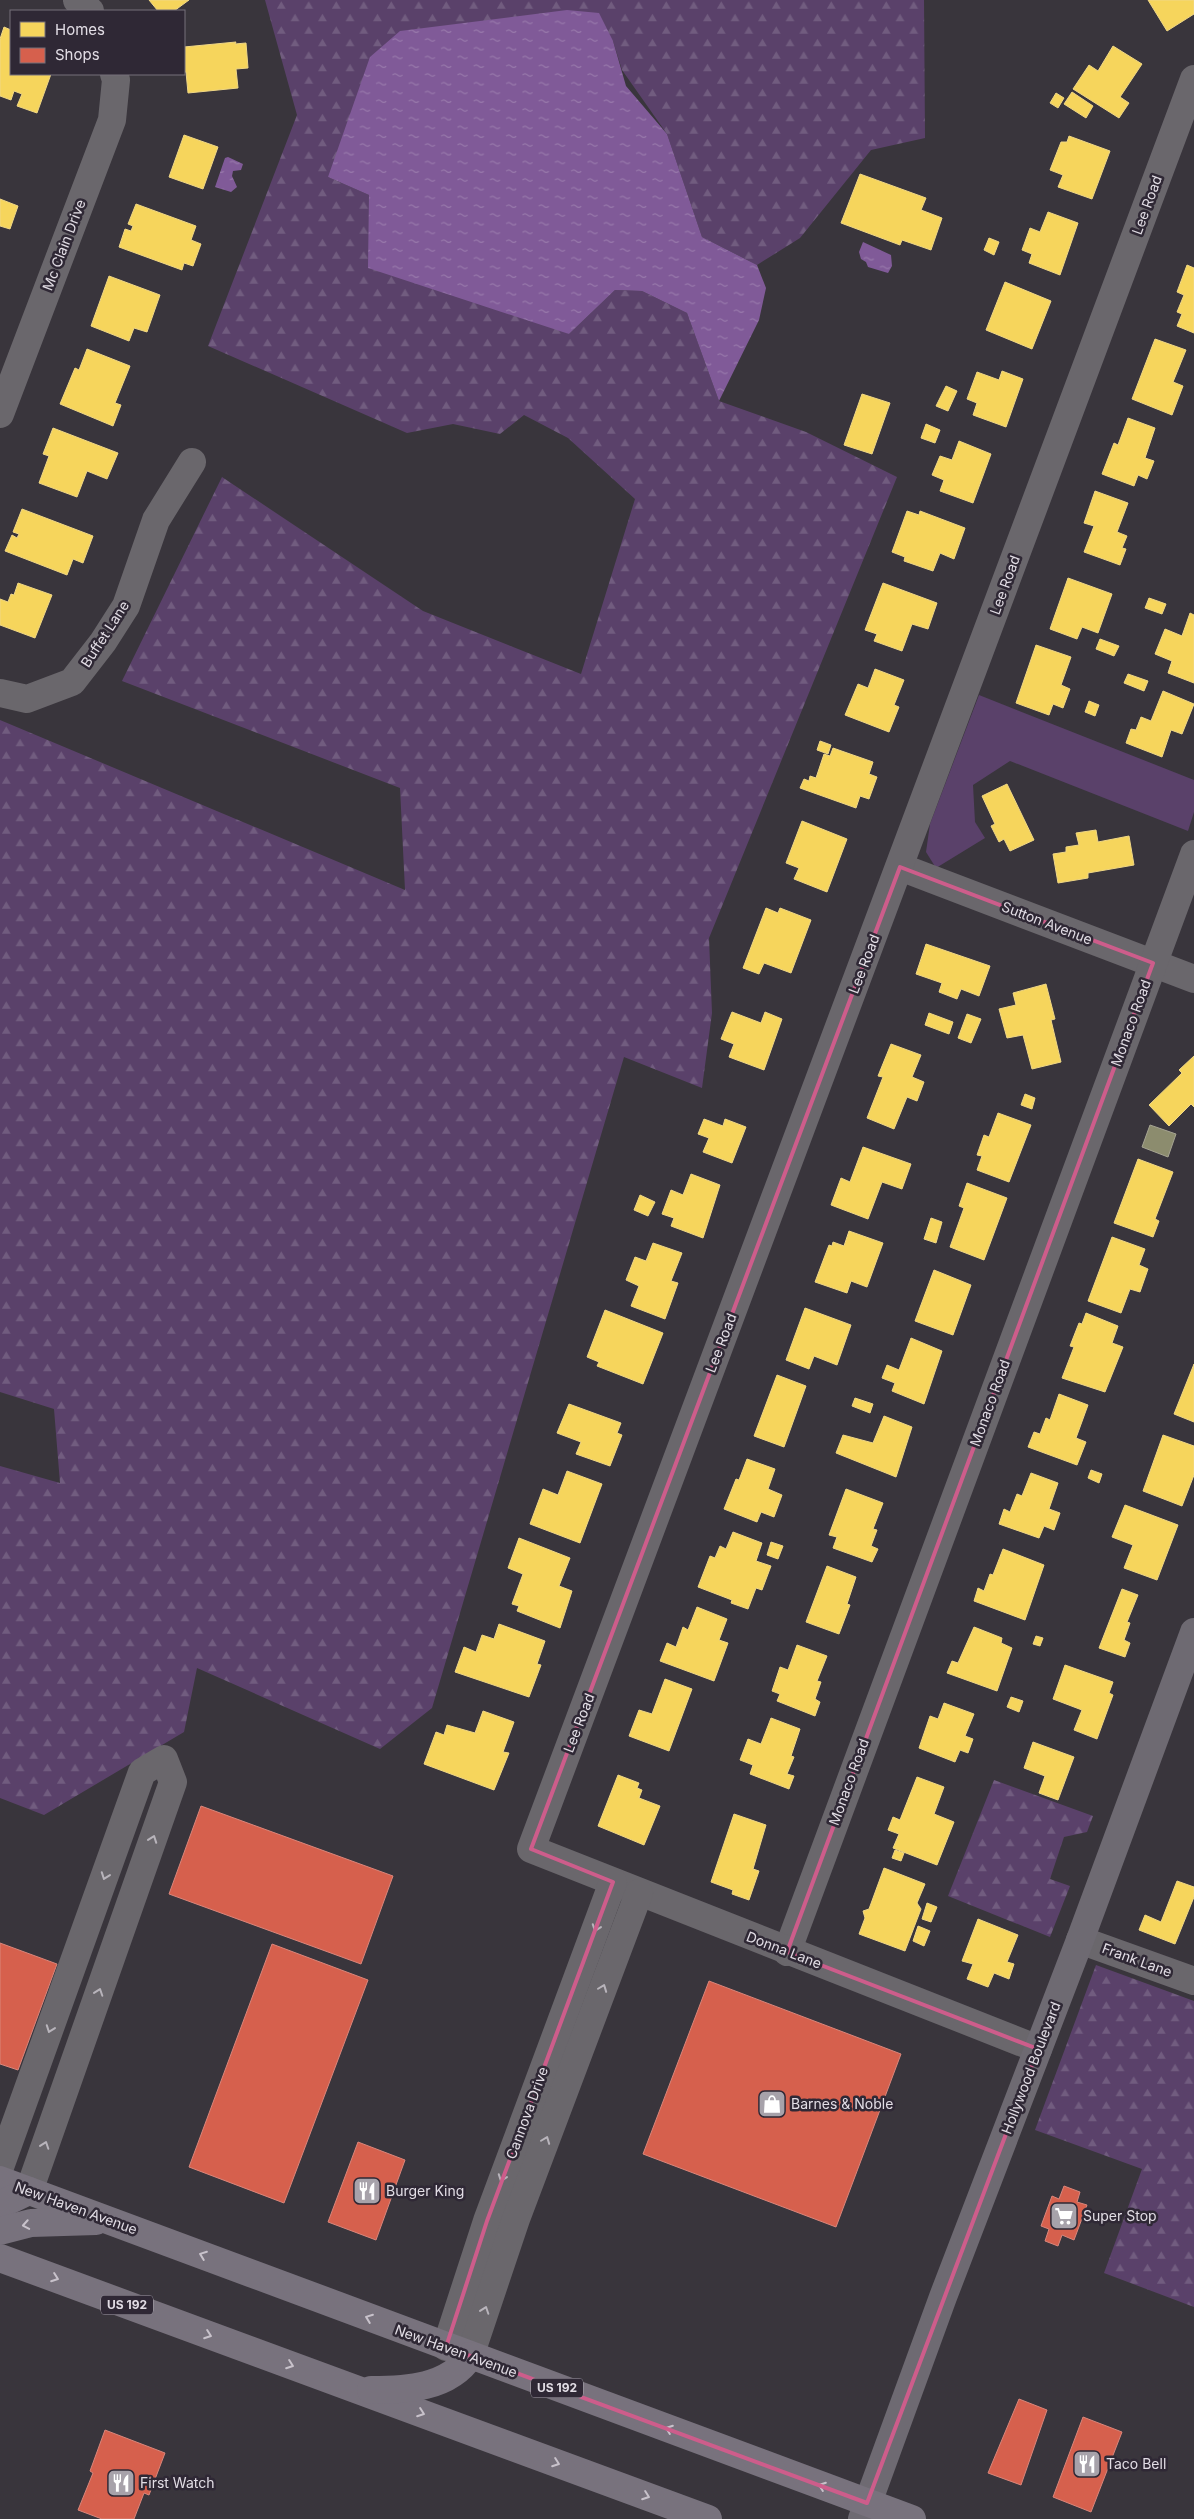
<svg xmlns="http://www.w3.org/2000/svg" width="1194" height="2519" viewBox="0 0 1194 2519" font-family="Inter,sans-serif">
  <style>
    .green { fill: #5a416a }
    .forest { fill: url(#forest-firs) }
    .water { fill: url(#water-ripples) }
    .homes { fill: #f6d55c; stroke: #f0d785 }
    .shops { fill: #d6604d; stroke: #da867b }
    .industry { fill: #8c8c6e; stroke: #a6a492 }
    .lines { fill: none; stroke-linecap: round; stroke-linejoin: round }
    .street { stroke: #6a676c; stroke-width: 28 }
    .secondary { stroke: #6e6a72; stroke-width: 28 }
    .primary { stroke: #78727d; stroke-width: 28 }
    .oneway { stroke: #b8b4bb }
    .oneway2 { stroke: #c8c2cb }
    .marked { fill: none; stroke: #cd5d8b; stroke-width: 4; stroke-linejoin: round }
    .labels { text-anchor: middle; stroke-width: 5; stroke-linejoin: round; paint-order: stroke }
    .shield { fill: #2f2835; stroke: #aca7b0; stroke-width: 1 }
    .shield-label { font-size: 12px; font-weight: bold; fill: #e2dde5 }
    .street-label { font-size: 14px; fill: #e2dde5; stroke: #2f2835 }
    .poi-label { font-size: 14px; fill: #e2dde5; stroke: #2f2835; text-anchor: start }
  </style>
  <defs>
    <pattern id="forest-firs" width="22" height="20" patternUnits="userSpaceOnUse" patternTransform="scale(1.25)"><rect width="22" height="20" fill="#5a416a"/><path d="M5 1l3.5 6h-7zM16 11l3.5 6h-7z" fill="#715c7f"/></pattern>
    <pattern id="water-ripples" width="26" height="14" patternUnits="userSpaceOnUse" patternTransform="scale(1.25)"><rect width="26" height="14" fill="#805a98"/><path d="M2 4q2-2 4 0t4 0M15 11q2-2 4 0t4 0" fill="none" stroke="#9879ab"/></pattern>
  </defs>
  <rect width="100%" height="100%" fill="#39353c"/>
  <!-- green -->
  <polygon class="green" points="979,695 1194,780 1194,812 1188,831 1010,761 973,785 975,822 985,838 936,868 926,852 930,824"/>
  <!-- forest -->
  <g class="forest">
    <polygon points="265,0 924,0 925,138 871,150 800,238 757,265 702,237 667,134 622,70 613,41 328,177 369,195 569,334 615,290 642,291 687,313 719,401 806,432 897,477 709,938 712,1013 702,1088 624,1057 432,1708 380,1749 197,1668 184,1732 44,1815 0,1798 0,1466 60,1483 54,1409 0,1392 0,720 405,890 400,788 122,681 222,477 423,611 581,674 635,499 568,438 524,415 500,434 453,424 407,433 208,346 297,115"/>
    <polygon points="994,1780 1093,1816 1087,1832 1064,1837 1050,1879 1070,1886 1050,1937 948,1896"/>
    <polygon points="1096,1965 1194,2001 1194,2307 1104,2273 1142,2169 1035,2130"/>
  </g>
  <!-- water -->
  <g class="water">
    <polygon points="567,10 599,13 613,41 626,86 667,134 702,237 757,265 766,288 759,320 719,401 687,313 642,291 615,290 569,334 368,268 369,195 328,177 370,57 400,31"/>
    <polygon points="228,157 243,164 241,170 233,171 232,176 237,187 231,192 215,187 225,158"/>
    <polygon points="863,242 891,255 892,266 888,273 868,267 866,262 861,259 859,252"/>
  </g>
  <!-- homes -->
  <g class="homes">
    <polygon points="149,0 189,0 174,11 158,11"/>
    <polygon points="1148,0 1194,0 1194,14 1167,31"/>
    <polygon points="4,27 11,30 11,74 51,74 37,113 17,106 22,94 14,91 11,100 0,96 0,39"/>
    <polygon points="236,42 235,44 246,43 248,68 236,69 238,88 188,93 186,72 184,72 184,47"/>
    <polygon points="1113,46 1142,64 1120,97 1129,103 1119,118 1073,89 1089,65 1098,71"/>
    <polygon points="1072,92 1093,106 1086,118 1064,104"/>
    <polygon points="1056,93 1064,98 1058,108 1050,103"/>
    <polygon points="184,135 218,147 203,189 169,177"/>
    <polygon points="1069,136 1110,151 1092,199 1058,187 1063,175 1050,170 1061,142 1067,142"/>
    <polygon points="860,174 926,198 921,210 942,218 931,250 902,240 900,245 841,223"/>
    <polygon points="0,199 18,206 10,229 0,226"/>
    <polygon points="136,204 196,226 191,240 201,244 193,266 184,263 182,270 119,247 125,229 131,231 133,226 128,224"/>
    <polygon points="1048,212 1078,223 1060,275 1029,263 1032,254 1022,250 1030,228 1040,232"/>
    <polygon points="989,238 999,242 994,255 984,250"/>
    <polygon points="1187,265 1194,268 1194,333 1177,326 1182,314 1177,312 1184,295 1177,292"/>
    <polygon points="109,276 160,295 147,332 134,328 129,341 91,326"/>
    <polygon points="1005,282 1051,301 1032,349 986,330"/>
    <polygon points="1155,339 1186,350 1173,382 1183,386 1172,415 1132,399"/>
    <polygon points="87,349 130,366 115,403 121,405 113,426 60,404 75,368 79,370"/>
    <polygon points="1002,371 1023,379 1006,427 973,415 977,403 967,399 977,372 999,380"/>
    <polygon points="946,386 957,391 948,411 936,406"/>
    <polygon points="862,394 890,403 872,454 844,445"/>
    <polygon points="1128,418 1155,428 1145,458 1154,461 1147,479 1138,475 1134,486 1102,474 1114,443 1118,445"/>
    <polygon points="926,424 940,430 935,443 921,438"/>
    <polygon points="53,428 118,453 107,479 87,471 77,497 39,483 49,456 43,454"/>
    <polygon points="959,441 991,454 973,503 940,491 944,480 932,475 940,456 952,460"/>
    <polygon points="1095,491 1128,503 1117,532 1127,536 1122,548 1126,549 1120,565 1084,552 1094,526 1084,523"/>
    <polygon points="22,509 93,536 83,563 73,559 67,575 5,551 12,535 17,538 19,534 13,532"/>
    <polygon points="907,511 919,515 920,511 965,528 954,559 940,553 933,571 904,561 905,557 892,552"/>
    <polygon points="1068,578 1112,594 1098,633 1082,627 1077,639 1050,629"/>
    <polygon points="18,583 52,595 35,638 0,625 0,599 8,602 11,594 14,595"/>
    <polygon points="883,583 937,603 928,629 912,624 902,651 874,641 877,634 865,630"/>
    <polygon points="1149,598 1166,604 1162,614 1145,608"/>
    <polygon points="1190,613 1194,615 1194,683 1168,673 1172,661 1155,654 1165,629 1182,636"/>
    <polygon points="1100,639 1119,646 1114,656 1096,649"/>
    <polygon points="1036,645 1071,657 1061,685 1070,689 1063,708 1053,704 1049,715 1016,703"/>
    <polygon points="875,669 904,680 894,705 899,707 889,732 845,715 858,684 868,688"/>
    <polygon points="1128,674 1148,681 1144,691 1124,683"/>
    <polygon points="1163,691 1194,704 1182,734 1171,730 1162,757 1126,743 1131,729 1136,730 1141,717 1151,721"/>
    <polygon points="1089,701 1099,705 1095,716 1085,712"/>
    <polygon points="820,741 831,745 828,754 817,750"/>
    <polygon points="833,748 873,762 869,774 877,777 869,799 860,796 856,808 800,788 804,779 809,781 810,776 816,778 824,754 830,756"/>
    <polygon points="1007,784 1034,840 1010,851 1004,839 999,842 991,826 995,824 982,796"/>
    <polygon points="802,821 847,839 827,892 794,879 799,868 786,863"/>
    <polygon points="1096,830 1098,842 1129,836 1134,865 1088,873 1088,878 1058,883 1053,854 1066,852 1066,847 1079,845 1076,833"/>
    <polygon points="766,908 778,913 780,908 811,920 791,973 764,963 759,974 743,968"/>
    <polygon points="926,944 990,966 979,996 961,989 957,999 939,992 942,983 916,974"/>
    <polygon points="1046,984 1055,1019 1051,1020 1061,1062 1032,1069 1023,1035 1007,1038 999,1009 1016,1005 1013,993"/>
    <polygon points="732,1012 761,1023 765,1012 782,1019 764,1070 729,1057 734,1044 721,1039"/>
    <polygon points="929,1013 953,1022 949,1034 925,1025"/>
    <polygon points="967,1014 981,1019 971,1043 958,1038"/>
    <polygon points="891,1044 921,1055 912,1077 924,1082 917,1101 907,1097 894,1129 867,1118 883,1077 878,1076"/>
    <polygon points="1194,1056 1194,1107 1191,1104 1169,1126 1149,1105 1182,1073 1179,1070"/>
    <polygon points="1025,1094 1035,1098 1032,1109 1021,1105"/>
    <polygon points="998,1113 1031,1125 1009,1182 977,1170 982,1156 977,1155 984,1135 989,1137"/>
    <polygon points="704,1119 723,1126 725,1119 746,1127 732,1163 703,1152 709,1138 698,1134"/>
    <polygon points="863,1147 911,1164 902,1189 882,1182 868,1219 831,1205 841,1178 850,1182"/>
    <polygon points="1138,1159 1173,1172 1155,1219 1159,1221 1153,1237 1114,1223"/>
    <polygon points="691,1174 720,1185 703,1238 671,1226 674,1218 662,1214 671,1190 683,1195"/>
    <polygon points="967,1183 1007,1198 984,1260 950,1247 964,1208 959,1206"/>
    <polygon points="640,1195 655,1202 648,1216 634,1210"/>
    <polygon points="931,1218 942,1222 936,1243 924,1239"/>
    <polygon points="849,1231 883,1243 867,1287 851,1281 847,1293 815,1282 829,1245 832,1246 833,1242 844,1246"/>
    <polygon points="1112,1237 1145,1249 1139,1265 1148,1269 1140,1292 1130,1289 1121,1313 1088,1301"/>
    <polygon points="653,1243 682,1253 671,1281 678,1283 665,1319 631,1306 639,1286 626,1280 635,1257 646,1261"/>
    <polygon points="934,1270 971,1285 953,1335 915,1321"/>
    <polygon points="805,1308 851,1325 837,1365 814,1356 809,1369 786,1360"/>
    <polygon points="605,1310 663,1333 643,1384 597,1366 599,1362 587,1357"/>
    <polygon points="1086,1313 1118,1326 1112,1343 1123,1347 1105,1392 1062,1378 1074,1347 1070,1346 1079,1323 1082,1324"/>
    <polygon points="911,1338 942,1351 924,1404 892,1391 895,1383 882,1378 887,1365 899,1370"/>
    <polygon points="1194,1364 1194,1422 1174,1414"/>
    <polygon points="777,1375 806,1386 784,1447 754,1436"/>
    <polygon points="1059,1394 1088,1405 1076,1438 1086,1442 1077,1465 1028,1447 1034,1432 1040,1434 1046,1418 1050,1420"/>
    <polygon points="855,1398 873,1404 870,1413 852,1406"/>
    <polygon points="569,1404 621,1423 617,1433 622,1435 610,1466 576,1454 581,1442 557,1433"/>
    <polygon points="884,1416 912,1427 896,1477 836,1453 843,1435 873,1443"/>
    <polygon points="1163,1435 1194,1446 1194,1475 1182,1506 1143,1491"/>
    <polygon points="747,1459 775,1469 768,1489 782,1495 774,1517 761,1512 757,1522 724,1509 736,1479 739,1480"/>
    <polygon points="1091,1470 1102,1474 1099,1483 1088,1478"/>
    <polygon points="567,1471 602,1484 580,1543 530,1524 543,1489 558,1495"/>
    <polygon points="1031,1473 1058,1483 1049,1509 1060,1513 1054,1530 1044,1526 1039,1538 999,1524 1004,1509 1010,1512 1017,1494 1022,1496"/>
    <polygon points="846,1489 883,1503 873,1529 877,1530 871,1546 878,1549 872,1562 833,1548 837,1537 829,1535"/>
    <polygon points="1125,1505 1178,1525 1157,1580 1124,1568 1133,1545 1112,1537"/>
    <polygon points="733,1532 762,1543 756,1561 771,1566 762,1590 756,1588 748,1609 731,1603 732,1600 698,1587 710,1556 715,1558 720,1546 726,1549"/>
    <polygon points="519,1538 570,1558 559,1586 572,1591 560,1628 517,1611 519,1606 512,1604 523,1574 508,1568"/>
    <polygon points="771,1542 783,1546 778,1559 767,1555"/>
    <polygon points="1003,1549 1044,1565 1025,1620 974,1601 978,1588 984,1591 990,1574 993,1575"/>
    <polygon points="827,1566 856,1577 847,1604 850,1605 839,1634 806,1622"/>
    <polygon points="1122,1589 1138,1595 1127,1622 1130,1623 1124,1640 1130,1643 1125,1657 1099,1648"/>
    <polygon points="697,1607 727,1619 719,1640 728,1643 714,1681 660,1661 667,1643 676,1647 683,1627 688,1630"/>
    <polygon points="499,1624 545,1641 537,1664 541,1665 529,1697 455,1672 464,1647 476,1652 482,1635 494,1639"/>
    <polygon points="974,1627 1002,1638 1001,1643 1012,1648 997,1691 947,1673 952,1661 958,1663"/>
    <polygon points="1036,1636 1043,1638 1040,1646 1033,1644"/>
    <polygon points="797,1645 827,1656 817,1681 821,1682 815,1699 820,1702 815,1716 777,1701 780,1694 772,1691 780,1667 788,1670"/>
    <polygon points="1065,1665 1113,1682 1109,1693 1113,1695 1097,1739 1074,1730 1082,1710 1053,1699"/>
    <polygon points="665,1679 692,1689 669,1751 629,1736 639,1710 652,1714"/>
    <polygon points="1011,1697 1023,1701 1019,1712 1007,1707"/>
    <polygon points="944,1703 974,1714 965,1736 973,1739 968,1753 960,1750 955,1762 919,1748 930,1716 938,1719"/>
    <polygon points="483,1711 514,1722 503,1752 509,1753 494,1790 424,1764 436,1732 444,1735 447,1725 475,1733"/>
    <polygon points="771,1718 800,1729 791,1756 794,1757 787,1774 794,1776 789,1789 750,1774 753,1765 740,1760 748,1739 761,1744"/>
    <polygon points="1033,1742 1074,1757 1058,1800 1039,1793 1045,1776 1024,1768"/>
    <polygon points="618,1775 639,1783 637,1788 642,1790 639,1798 660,1806 644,1845 598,1826"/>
    <polygon points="917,1777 944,1787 934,1814 954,1822 937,1865 893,1848 899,1834 888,1830 893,1817 900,1820"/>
    <polygon points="734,1814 766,1825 753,1869 759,1871 749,1900 732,1894 733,1890 711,1882"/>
    <polygon points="895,1850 904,1853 901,1861 892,1858"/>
    <polygon points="884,1868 925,1884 917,1903 921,1909 905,1951 859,1934 865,1918 863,1911 869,1909"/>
    <polygon points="1177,1881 1194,1887 1194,1897 1175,1944 1139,1930 1145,1915 1161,1922"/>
    <polygon points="927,1903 937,1907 931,1922 922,1919"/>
    <polygon points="978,1919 1018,1935 1007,1962 1014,1964 1009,1979 994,1973 988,1987 967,1979 973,1964 962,1961"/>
    <polygon points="918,1926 930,1931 924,1946 913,1941"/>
  </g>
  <!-- shops -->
  <g class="shops">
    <polygon points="201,1806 393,1876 361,1964 169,1894"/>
    <polygon points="0,1943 57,1964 18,2070 0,2064"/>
    <polygon points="272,1944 368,1980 284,2203 189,2167"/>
    <polygon points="709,1981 901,2054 836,2227 643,2154"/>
    <polygon points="358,2142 405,2160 376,2240 328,2222"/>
    <polygon points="1064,2186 1080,2192 1077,2202 1087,2205 1074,2240 1062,2235 1058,2246 1045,2241 1049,2229 1041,2226 1052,2196 1059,2199"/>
    <polygon points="1019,2399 1047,2410 1021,2485 988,2473"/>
    <polygon points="1083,2417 1122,2432 1091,2512 1053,2497"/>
    <polygon points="105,2430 165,2453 149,2495 144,2493 134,2519 102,2519 78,2510 93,2473 90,2471"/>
  </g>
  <!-- industry -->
  <polygon class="industry" points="1150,1125 1176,1134 1168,1157 1142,1147"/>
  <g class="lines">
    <!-- street -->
    <g class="street">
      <polyline points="77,0 90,11"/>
      <polyline points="0,414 112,120 116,80 114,74"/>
      <polyline points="0,693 27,699 72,682 103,642 126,606 156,520 192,462"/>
      <polyline points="900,867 1194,979"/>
      <polyline points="1080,1940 1194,1981"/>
      <polyline points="787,1952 1194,854"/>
      <polyline points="1038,2049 531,1849 1194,79"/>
      <polyline points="0,2167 142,1772 164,1759 173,1782 29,2191"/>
      <polyline points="446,2347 487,2221 613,1882"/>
      <polyline points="470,2356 516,2219 639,1893"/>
    </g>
    <!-- secondary -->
    <polyline class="secondary" points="862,2519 943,2297 1080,1940 1194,1632"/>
    <!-- primary -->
    <g class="primary">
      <polyline points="0,2180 912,2519"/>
      <polyline points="0,2205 29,2191"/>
      <polyline points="0,2231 31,2223 96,2221"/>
      <polyline points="0,2258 708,2519"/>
      <path d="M371,2390C406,2390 449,2388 470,2356"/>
    </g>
  </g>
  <!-- one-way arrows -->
  <defs><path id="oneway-chevron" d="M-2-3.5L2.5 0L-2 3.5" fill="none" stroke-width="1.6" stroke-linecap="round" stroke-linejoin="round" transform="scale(1.25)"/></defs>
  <g class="oneway">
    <use href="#oneway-chevron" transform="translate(153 1839) rotate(-70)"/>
    <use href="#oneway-chevron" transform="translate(105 1876) rotate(110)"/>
    <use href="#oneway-chevron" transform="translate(596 1928) rotate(110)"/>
    <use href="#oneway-chevron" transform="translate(603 1988) rotate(-69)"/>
    <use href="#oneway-chevron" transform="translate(99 1992) rotate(-71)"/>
    <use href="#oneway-chevron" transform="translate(50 2029) rotate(110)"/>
    <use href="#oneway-chevron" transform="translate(546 2140) rotate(-69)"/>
    <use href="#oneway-chevron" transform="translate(45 2145) rotate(-71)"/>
    <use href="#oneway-chevron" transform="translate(502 2178) rotate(110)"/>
    <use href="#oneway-chevron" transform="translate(485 2310) rotate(-71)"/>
  </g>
  <g class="oneway2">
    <use href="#oneway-chevron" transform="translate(26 2225) rotate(170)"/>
    <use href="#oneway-chevron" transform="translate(203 2255) rotate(-159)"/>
    <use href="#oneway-chevron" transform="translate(55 2278) rotate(20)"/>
    <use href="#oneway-chevron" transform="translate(369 2318) rotate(-159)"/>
    <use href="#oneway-chevron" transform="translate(208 2335) rotate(20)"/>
    <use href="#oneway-chevron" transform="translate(290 2365) rotate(20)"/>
    <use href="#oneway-chevron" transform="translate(421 2413) rotate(20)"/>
    <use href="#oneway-chevron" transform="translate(669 2429) rotate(-160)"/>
    <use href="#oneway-chevron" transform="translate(556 2463) rotate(20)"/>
    <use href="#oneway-chevron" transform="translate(822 2486) rotate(-160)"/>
    <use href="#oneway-chevron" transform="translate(646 2496) rotate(20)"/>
  </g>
  <!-- marked area -->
  <path class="marked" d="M900,867L1153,963L787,1952L1038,2049L867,2503L446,2347L487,2221L613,1882L531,1849Z"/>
  <!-- icons -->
  <defs>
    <symbol id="shop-square" viewBox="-11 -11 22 22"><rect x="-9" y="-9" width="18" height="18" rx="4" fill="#a7a2aa" stroke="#2f2835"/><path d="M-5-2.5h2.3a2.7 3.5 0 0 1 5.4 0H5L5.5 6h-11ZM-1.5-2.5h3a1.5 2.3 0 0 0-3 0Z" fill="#fff"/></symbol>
    <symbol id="restaurant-square" viewBox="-11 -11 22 22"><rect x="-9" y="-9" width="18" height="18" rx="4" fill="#a7a2aa" stroke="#2f2835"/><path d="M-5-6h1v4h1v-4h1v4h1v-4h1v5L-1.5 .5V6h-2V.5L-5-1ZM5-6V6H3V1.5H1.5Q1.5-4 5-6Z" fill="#fff"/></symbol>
    <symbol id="supermarket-square" viewBox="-11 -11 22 22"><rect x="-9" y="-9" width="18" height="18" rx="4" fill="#a7a2aa" stroke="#2f2835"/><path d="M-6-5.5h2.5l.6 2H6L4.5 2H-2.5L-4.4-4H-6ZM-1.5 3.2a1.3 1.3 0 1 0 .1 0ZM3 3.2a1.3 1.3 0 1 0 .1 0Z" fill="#fff"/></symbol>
  </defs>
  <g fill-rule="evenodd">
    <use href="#shop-square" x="756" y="2088" width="32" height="32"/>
    <use href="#restaurant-square" x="351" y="2175" width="32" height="32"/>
    <use href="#supermarket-square" x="1048" y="2200" width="32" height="32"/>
    <use href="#restaurant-square" x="1071" y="2448" width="32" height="32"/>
    <use href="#restaurant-square" x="105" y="2467" width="32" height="32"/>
  </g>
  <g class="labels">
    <!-- shield labels -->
    <g class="shield">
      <rect x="101" y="2295.5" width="52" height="19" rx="4"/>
      <rect x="531" y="2378.5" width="52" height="19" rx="4"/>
    </g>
    <g class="shield-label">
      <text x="127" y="2309">US 192</text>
      <text x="557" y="2392">US 192</text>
    </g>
    <!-- street labels -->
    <g class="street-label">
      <text transform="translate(1147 205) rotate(-70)" y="5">Lee Road</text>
      <text transform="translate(64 245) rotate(-69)" y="5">Mc Clain Drive</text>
      <text transform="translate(1005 585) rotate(-70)" y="5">Lee Road</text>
      <text transform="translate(105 634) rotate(-57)" y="5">Buffet Lane</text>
      <text transform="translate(1047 923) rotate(21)" y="5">Sutton Avenue</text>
      <text transform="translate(864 964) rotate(-69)" y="5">Lee Road</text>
      <text transform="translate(1131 1023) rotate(-70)" y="5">Monaco Road</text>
      <text transform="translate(721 1343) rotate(-69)" y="5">Lee Road</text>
      <text transform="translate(990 1403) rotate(-70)" y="5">Monaco Road</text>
      <text transform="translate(579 1723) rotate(-69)" y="5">Lee Road</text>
      <text transform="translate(849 1782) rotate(-70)" y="5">Monaco Road</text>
      <text transform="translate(784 1950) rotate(21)" y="5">Donna Lane</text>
      <text transform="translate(1137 1960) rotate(20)" y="5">Frank Lane</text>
      <text transform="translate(1031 2068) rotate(-69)" y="5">Hollywood Boulevard</text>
      <text transform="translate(527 2113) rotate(-70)" y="5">Cannova Drive</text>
      <text transform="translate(76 2208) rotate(20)" y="5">New Haven Avenue</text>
      <text transform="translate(456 2351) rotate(20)" y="5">New Haven Avenue</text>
    </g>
    <!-- poi labels -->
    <g class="poi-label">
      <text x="791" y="2109">Barnes &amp; Noble</text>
      <text x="386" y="2196">Burger King</text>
      <text x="1083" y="2221">Super Stop</text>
      <text x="1106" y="2469">Taco Bell</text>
      <text x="140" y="2488">First Watch</text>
    </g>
  </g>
  <!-- legend -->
  <rect x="10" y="10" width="175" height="65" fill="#2f2835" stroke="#77707b"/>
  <rect x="20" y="22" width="25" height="15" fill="#f6d55c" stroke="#77707b"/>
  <text x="55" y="35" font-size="15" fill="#e2dde5">Homes</text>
  <rect x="20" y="48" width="25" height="15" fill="#d6604d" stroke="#77707b"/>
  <text x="55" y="60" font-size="15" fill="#e2dde5">Shops</text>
</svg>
